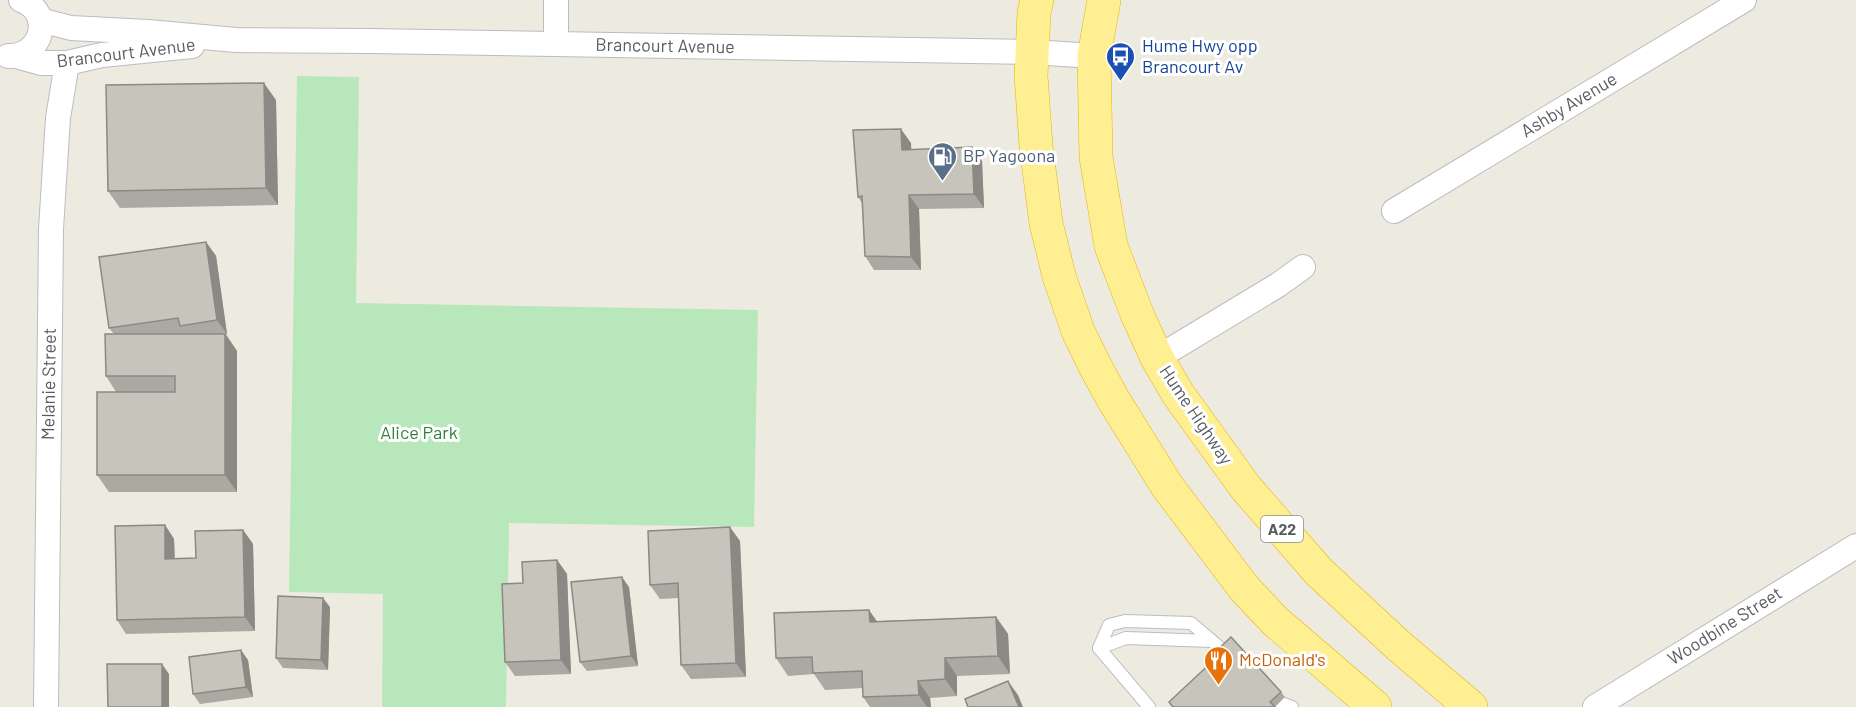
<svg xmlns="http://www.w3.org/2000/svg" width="1856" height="707" viewBox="0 0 1856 707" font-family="Barlow,sans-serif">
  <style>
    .green { fill: #b9e7bc }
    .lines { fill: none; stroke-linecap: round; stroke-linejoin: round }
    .service-casing { stroke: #babcc2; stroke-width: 14 }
    .minor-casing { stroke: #babcc2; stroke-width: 26 }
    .trunk-casing { stroke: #ecb200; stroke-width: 34 }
    .service { stroke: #fff; stroke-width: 12 }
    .minor { stroke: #fff; stroke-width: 24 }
    .trunk { stroke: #ffef93; stroke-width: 33 }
    .wall { fill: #aba9a2 }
    .shaded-wall { fill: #8b8984 }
    .building { fill: #c7c4bc; stroke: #8b8984; stroke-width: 1.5 }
    .labels { text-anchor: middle; stroke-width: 6; stroke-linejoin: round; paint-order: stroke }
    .shield { fill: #fff; stroke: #8a8d90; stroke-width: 1.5 }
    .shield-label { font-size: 16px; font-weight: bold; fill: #585c61 }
    .street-label { font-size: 18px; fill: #585c61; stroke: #fff }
    .transit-label { font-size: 18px; fill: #164399; stroke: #fff; text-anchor: start }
    .service-label { font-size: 18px; fill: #4e5e75; stroke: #fff; text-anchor: start }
    .park-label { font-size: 18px; fill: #2e8338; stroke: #fff }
    .food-label { font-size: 18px; fill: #c56008; stroke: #fff; text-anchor: start }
  </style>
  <rect width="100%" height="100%" fill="#edebdf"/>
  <!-- green -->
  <polygon class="green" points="297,76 359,77 356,303 758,310 754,527 509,523 506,707 382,707 383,594 289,592"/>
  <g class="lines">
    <defs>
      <g id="service">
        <polyline points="1099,648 1109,625 1125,621 1191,623 1232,658"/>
        <polyline points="1099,648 1126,638 1212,641"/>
        <polyline points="1099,648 1149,707"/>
        <polyline points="1269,693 1279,702 1292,707"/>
      </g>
      <g id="minor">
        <polyline points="556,0 556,44"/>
        <polyline points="40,20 71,28 148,32 236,40 370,41 1032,52 1094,56"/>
        <path d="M8,56C43,57 54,12 21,0"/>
        <polyline points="16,56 41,63 67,63 102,55 192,46"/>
        <polyline points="1394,211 1744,0"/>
        <polyline points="1157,358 1278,285 1303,267"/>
        <polyline points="46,707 51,229 58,118 67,63"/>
        <polyline points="1595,707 1856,546"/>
      </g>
      <g id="trunk">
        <polyline points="1037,0 1034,13 1031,76 1036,146 1046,223 1059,276 1078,331 1095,366 1113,399 1167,486 1244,588 1275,621 1375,707"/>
        <polyline points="1104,0 1094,56 1096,157 1111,246 1137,314 1157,358 1178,394 1246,488 1319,572 1399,646 1471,707"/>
      </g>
    </defs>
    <!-- service casing -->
    <use href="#service" class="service-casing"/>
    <!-- minor casing -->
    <use href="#minor" class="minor-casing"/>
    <!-- trunk casing -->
    <use href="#trunk" class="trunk-casing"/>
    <!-- service -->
    <use href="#service" class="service"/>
    <!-- minor -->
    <use href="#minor" class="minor"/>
    <!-- trunk -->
    <use href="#trunk" class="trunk"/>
  </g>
  <!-- wall -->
  <g class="wall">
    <polygon points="276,100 278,205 120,208 108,191"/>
    <polygon points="911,143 911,150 972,147 982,161 984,208 919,209 921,270 874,270 865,256 862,203 858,197"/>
    <polygon points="206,242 216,256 227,334 226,334 237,351 237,492 109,492 97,475 116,392 106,376 114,334 109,328"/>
    <polygon points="165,525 174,539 175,559 196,558 243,530 253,544 255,631 126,634 117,620"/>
    <polygon points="740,541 746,677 691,679 681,665 678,598 660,599 650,585"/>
    <polygon points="557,560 567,574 571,674 515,676 505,662 523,583"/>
    <polygon points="629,587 638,666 587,671 580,662"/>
    <polygon points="330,607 328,670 283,668 276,658"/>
    <polygon points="996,617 1008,634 1010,674 957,676 957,696 930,698 931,707 870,707 863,697 863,688 825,690 814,674 788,676 776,658 877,621"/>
    <polygon points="248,660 253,697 200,704 193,694"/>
    <polygon points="1281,692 1285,697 1275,707 1172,707 1169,702"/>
  </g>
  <!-- shaded-wall -->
  <g class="shaded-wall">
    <polygon points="264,83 276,100 278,205 266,188"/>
    <polygon points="901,129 911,143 912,164 902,150"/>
    <polygon points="972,147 982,161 984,208 974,194"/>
    <polygon points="909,195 919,209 921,270 911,257"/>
    <polygon points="206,242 216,256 227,334 217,320"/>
    <polygon points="225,334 237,351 237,492 225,475"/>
    <polygon points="165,525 174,539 175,573 165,559"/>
    <polygon points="730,527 740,541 746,677 736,663"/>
    <polygon points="243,530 253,544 255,631 245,617"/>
    <polygon points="557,560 567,574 571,674 561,660"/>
    <polygon points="622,577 629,587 638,666 631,656"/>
    <polygon points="323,598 330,607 328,670 321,660"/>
    <polygon points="869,610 881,627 870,622"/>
    <polygon points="996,617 1008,634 1010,674 998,656"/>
    <polygon points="241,650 248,660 253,697 246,687"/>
    <polygon points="945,658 957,676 957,696 945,679"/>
    <polygon points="162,664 169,674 169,707 162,707"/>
    <polygon points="918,681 930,698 931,707 927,707 919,695"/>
    <polygon points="1008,681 1018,695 1023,707 1019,707"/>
  </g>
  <!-- building -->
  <g class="building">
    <polygon points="264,83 266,188 108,191 106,85"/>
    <polygon points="901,129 902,150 972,147 974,194 909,195 911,257 865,256 862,196 858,197 853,130"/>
    <polygon points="206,242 217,320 180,326 178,318 109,328 99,257"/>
    <polygon points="105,334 225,334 225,475 97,475 97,392 175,392 175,376 106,376"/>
    <polygon points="165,525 165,559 196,558 195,531 243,530 245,617 117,620 115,526"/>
    <polygon points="730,527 736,663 681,665 678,583 650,585 648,531"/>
    <polygon points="557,560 561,660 505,662 502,584 523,583 522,562"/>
    <polygon points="622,577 631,656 580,662 571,582"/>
    <polygon points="278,596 323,598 321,660 276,658"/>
    <polygon points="869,610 870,622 996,617 998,656 945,658 945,679 918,681 919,695 863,697 862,671 813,673 812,657 776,658 774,613"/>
    <polygon points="1231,637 1281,692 1270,702 1275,707 1173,707 1169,702 1216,658 1213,654"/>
    <polygon points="241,650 246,687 193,694 189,657"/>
    <polygon points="107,664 162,664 162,707 108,707"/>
    <polygon points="1008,681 1019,707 968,707 965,699"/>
  </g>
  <!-- icons -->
  <defs>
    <symbol id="bus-pin" viewBox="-11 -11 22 30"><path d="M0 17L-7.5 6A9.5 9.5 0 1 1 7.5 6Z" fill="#1a4fb4" stroke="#fff"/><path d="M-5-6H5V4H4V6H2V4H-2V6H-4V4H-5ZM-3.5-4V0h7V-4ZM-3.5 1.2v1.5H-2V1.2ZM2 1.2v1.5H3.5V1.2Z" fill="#fff"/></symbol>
    <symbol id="fuel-pin" viewBox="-11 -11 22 30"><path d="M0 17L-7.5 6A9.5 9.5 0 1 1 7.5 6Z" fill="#5c6f8a" stroke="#fff"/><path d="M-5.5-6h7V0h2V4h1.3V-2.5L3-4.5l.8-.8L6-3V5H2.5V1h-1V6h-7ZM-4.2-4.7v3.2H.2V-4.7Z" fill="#fff"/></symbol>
    <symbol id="restaurant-pin" viewBox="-11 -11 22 30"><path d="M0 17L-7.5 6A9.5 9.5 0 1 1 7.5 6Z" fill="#e8710a" stroke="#fff"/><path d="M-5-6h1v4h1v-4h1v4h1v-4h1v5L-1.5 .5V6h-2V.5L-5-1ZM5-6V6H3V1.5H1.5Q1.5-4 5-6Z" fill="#fff"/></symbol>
  </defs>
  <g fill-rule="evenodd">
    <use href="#bus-pin" x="1104" y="40" width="33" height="45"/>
    <use href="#fuel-pin" x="926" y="140" width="33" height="45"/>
    <use href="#restaurant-pin" x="1202" y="644" width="33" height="45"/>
  </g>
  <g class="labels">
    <!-- shield labels -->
    <rect class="shield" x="1261" y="516" width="42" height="26" rx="4.5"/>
    <g class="shield-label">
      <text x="1282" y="535">A22</text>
    </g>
    <!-- street labels -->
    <g class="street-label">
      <text transform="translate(665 46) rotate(1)" y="6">Brancourt Avenue</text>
      <text transform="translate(126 53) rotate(-7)" y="6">Brancourt Avenue</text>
      <text transform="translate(1569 105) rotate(-31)" y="6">Ashby Avenue</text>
      <text transform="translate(49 384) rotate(-89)" y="6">Melanie Street</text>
      <text transform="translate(1196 415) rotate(56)" y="6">Hume Highway</text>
      <text transform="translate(1725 626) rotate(-32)" y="6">Woodbine Street</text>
    </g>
    <!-- transit labels -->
    <g class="transit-label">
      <text x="1142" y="52">Hume Hwy opp<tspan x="1142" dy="21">Brancourt Av</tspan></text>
    </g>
    <!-- service labels -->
    <g class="service-label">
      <text x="963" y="162">BP Yagoona</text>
    </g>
    <!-- park labels -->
    <g class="park-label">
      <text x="419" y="439">Alice Park</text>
    </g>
    <!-- food labels -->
    <g class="food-label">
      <text x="1239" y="666">McDonald's</text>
    </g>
  </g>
</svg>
